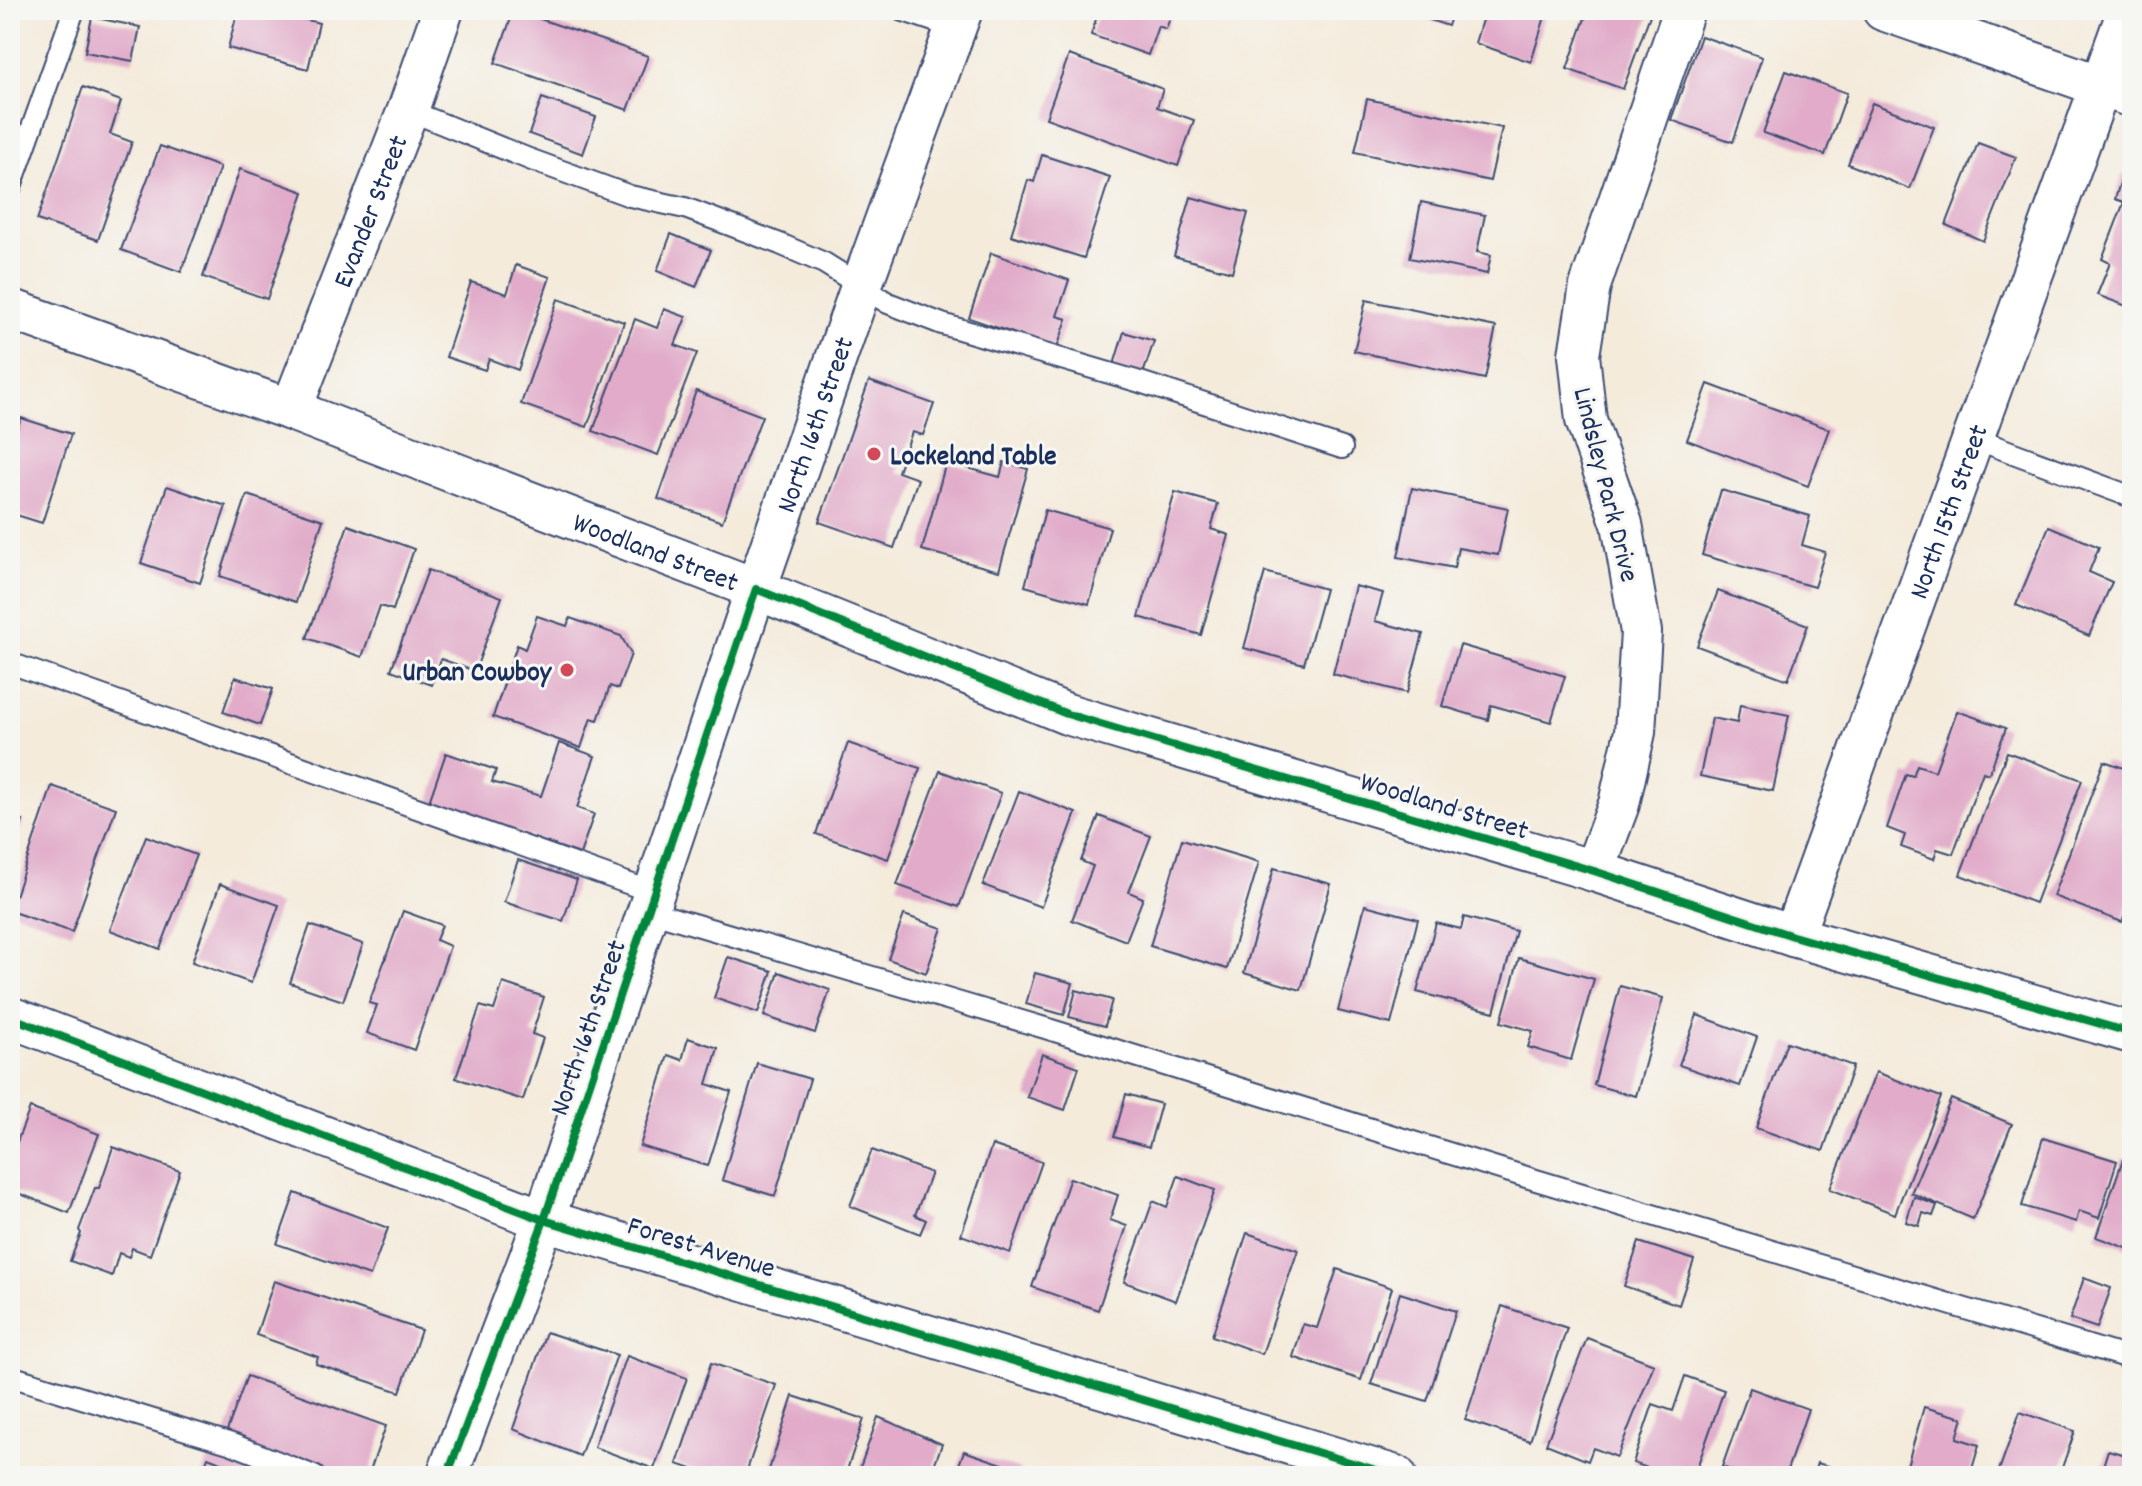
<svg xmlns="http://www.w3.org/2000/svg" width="2142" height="1486" viewBox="0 0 2142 1486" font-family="Dekko,sans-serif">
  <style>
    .building { fill: #e1abc9 }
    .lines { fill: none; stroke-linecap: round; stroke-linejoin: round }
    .service-casing { stroke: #3c4b71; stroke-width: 24 }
    .minor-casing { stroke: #3c4b71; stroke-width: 44 }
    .service { stroke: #fff; stroke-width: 20 }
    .minor { stroke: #fff; stroke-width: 40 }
    .cycleway-casing { stroke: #f6f6f2; stroke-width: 13 }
    .cycleway { stroke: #00873e; stroke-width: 8 }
    .poi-dot { fill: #d1495b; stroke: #f6f6f2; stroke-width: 3 }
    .labels { text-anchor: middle; stroke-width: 6; stroke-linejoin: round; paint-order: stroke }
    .street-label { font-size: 28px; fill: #1b2f5e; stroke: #f6f6f2 }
    .poi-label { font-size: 28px; font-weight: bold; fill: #1b2f5e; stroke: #f6f6f2; text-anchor: start }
  </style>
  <rect width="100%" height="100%" fill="#f6f6f2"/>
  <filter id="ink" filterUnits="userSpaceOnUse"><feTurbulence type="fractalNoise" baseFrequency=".0125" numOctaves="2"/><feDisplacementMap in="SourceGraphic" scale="16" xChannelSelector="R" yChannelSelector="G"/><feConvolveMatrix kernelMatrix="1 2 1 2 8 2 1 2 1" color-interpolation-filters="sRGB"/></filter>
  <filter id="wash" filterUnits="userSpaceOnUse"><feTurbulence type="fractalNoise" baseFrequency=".006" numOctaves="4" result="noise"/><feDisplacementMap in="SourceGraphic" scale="32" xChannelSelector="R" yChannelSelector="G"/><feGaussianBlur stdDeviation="1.8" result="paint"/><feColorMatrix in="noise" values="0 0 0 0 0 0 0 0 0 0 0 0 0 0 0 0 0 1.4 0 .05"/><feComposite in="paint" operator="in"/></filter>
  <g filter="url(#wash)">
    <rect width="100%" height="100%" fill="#f4ebdb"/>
    <g id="blocks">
      <!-- building -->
      <g class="building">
        <polygon points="238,10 268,10 319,23 308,69 228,48"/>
        <polygon points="514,10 648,56 628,110 495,63"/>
        <polygon points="585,10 615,10 612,20"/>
        <polygon points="1099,10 1173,10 1166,29 1158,26 1148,55 1091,35"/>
        <polygon points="1400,10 1453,10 1448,26"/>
        <polygon points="1485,10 1547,10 1531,62 1475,43"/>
        <polygon points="1588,10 1636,10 1650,15 1623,89 1567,69"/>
        <polygon points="92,17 140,27 133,61 85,52"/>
        <polygon points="1701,36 1762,57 1733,142 1671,120"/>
        <polygon points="1069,55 1163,89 1157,107 1194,120 1178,166 1046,118"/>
        <polygon points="1786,71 1847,93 1825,155 1763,133"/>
        <polygon points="83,87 121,101 110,134 132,142 98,240 37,220"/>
        <polygon points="542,98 596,117 583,154 529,134"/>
        <polygon points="1367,99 1502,128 1490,181 1355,152"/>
        <polygon points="1872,103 1934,127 1910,189 1848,164"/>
        <polygon points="1978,143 2016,157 1983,241 1946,225"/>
        <polygon points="160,146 220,167 181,272 121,250"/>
        <polygon points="1042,155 1110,177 1084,258 1011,235 1028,180 1034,182"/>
        <polygon points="240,169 304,192 267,299 203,277"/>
        <polygon points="2123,173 2132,175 2132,308 2097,295 2110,263 2102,259 2124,202 2115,199"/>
        <polygon points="1191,197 1248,213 1232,272 1174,256"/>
        <polygon points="1421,202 1485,215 1477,252 1491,255 1487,274 1410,258"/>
        <polygon points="671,234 711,250 696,287 657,271"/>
        <polygon points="991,253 1069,280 1057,316 1067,319 1057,348 969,318"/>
        <polygon points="516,265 550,277 518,370 489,359 485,370 446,357 471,282 507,294"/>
        <polygon points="558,299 624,322 587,427 521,404"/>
        <polygon points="1366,300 1496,327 1485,379 1354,351"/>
        <polygon points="664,309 686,317 675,345 697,353 658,455 593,431 635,319 657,328"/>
        <polygon points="1124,332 1154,341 1142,377 1113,368"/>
        <polygon points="869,381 934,404 923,435 912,432 898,472 918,479 894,548 819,522"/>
        <polygon points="1708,384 1829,429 1808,486 1687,440"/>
        <polygon points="696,391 762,416 722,522 658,499"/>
        <polygon points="21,418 71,434 42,523 10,513 10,450"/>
        <polygon points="946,462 1000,477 1004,462 1028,469 999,571 922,550"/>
        <polygon points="167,486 226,506 200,583 141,563"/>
        <polygon points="1412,488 1508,508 1498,555 1458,548 1454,568 1398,557"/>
        <polygon points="1721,490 1810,516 1802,545 1825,552 1814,587 1702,555"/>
        <polygon points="1175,492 1218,504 1211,529 1229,535 1201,635 1139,617"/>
        <polygon points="247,495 323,520 296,602 220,576"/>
        <polygon points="1045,510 1110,528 1089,604 1025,586"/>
        <polygon points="348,525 414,549 393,610 380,606 362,657 307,638"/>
        <polygon points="2049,526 2099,547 2089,572 2112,582 2089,636 2016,605"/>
        <polygon points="428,570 502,597 475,671 441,659 432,685 391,670"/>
        <polygon points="1265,572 1325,589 1304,664 1244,648"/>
        <polygon points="1355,586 1383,593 1375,621 1423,634 1407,693 1333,674"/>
        <polygon points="1718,591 1808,625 1788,680 1697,646"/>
        <polygon points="537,616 567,626 570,618 621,636 631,654 618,689 610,686 598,720 591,718 581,748 493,717 517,645 525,649"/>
        <polygon points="1460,645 1565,676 1551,722 1491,705 1488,720 1442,706"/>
        <polygon points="235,677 273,689 260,725 223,712"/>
        <polygon points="1740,705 1789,715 1773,791 1700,776 1712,718 1737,723"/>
        <polygon points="1957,711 2006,728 1989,774 1983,772 1953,854 1937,849 1934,859 1901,847 1905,835 1887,828 1906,774 1913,776 1917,765 1935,771"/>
        <polygon points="559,743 595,756 577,808 594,814 580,854 429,802 446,753 496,770 492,782 541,796"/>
        <polygon points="848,743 920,768 888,859 816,834"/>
        <polygon points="2007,752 2082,780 2035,903 1960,875"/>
        <polygon points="2104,761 2132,771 2132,894 2122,922 2053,896"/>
        <polygon points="940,771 1001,793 959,907 897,885"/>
        <polygon points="52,786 116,808 72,932 10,911"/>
        <polygon points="1019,791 1076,813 1041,907 983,885"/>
        <polygon points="1099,816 1151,836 1129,892 1143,898 1126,941 1072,920 1093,866 1081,861"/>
        <polygon points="10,817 23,821 11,858 10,858"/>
        <polygon points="146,836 196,855 160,949 110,930"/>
        <polygon points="1182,839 1259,862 1227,969 1150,946"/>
        <polygon points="518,860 577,880 563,921 504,902"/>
        <polygon points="1274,868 1331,884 1301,990 1244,973"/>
        <polygon points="220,884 279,905 251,983 192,962"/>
        <polygon points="1365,905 1418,919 1391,1024 1338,1011"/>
        <polygon points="403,911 442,925 436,940 450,946 414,1050 367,1033 377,1005 369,1003"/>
        <polygon points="904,915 942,928 926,973 888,959"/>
        <polygon points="1464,917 1516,931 1494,1012 1417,992 1436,923 1461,929"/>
        <polygon points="310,925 363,944 343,1001 290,983"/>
        <polygon points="728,957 772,971 758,1013 714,998"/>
        <polygon points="1519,958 1594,979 1571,1060 1528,1047 1533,1031 1501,1022"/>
        <polygon points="779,972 830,990 815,1033 764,1016"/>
        <polygon points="1035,973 1073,983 1064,1015 1026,1004"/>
        <polygon points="503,983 544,997 532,1034 543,1038 523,1100 456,1078 480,1006 494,1010"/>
        <polygon points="1620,986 1663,998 1636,1096 1594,1085"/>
        <polygon points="1076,990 1112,1000 1105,1026 1069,1017"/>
        <polygon points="1697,1015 1757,1037 1740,1086 1679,1065"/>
        <polygon points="688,1038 718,1048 707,1084 731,1092 708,1166 640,1146 668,1055 682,1060"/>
        <polygon points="1787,1042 1853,1066 1823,1151 1756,1128"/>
        <polygon points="1042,1054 1079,1067 1065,1110 1027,1097"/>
        <polygon points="757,1063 810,1079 775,1196 722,1180"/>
        <polygon points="1876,1072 1941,1097 1895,1214 1830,1189"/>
        <polygon points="1126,1094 1161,1104 1149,1147 1114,1137"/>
        <polygon points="1951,1099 2012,1124 1973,1219 1911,1193"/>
        <polygon points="30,1108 99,1134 69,1213 10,1190 10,1160"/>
        <polygon points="2043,1138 2117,1161 2099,1218 2079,1211 2076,1222 2022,1206"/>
        <polygon points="992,1145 1042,1162 1010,1253 961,1235"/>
        <polygon points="113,1147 180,1171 150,1255 132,1248 129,1257 119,1253 112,1276 70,1261 81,1233 79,1230 95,1188 99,1188"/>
        <polygon points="872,1150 931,1173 915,1215 926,1220 920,1234 850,1206"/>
        <polygon points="2123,1159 2132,1162 2132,1250 2096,1237"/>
        <polygon points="1178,1176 1215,1190 1176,1301 1124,1282 1153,1201 1167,1207"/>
        <polygon points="1070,1178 1118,1195 1110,1220 1127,1226 1098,1310 1032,1287"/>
        <polygon points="295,1193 388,1228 370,1276 277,1244"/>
        <polygon points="1914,1197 1937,1205 1933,1216 1923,1213 1919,1226 1906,1222"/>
        <polygon points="1247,1233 1298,1250 1262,1354 1212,1336"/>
        <polygon points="1639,1242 1694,1260 1679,1305 1624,1286"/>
        <polygon points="1337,1269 1392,1288 1361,1380 1293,1357 1303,1324 1317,1328"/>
        <polygon points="2084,1278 2111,1288 2097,1328 2070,1319"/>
        <polygon points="274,1281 421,1330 400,1392 316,1364 318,1357 256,1335"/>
        <polygon points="1400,1293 1456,1311 1427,1401 1371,1384"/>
        <polygon points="1502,1306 1567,1328 1530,1441 1465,1420"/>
        <polygon points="546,1332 617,1355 580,1456 513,1429"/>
        <polygon points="1587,1338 1654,1364 1617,1457 1593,1448 1588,1461 1546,1444"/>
        <polygon points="627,1356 687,1378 654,1469 594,1447"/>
        <polygon points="711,1363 776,1385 745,1476 712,1476 677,1464"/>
        <polygon points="247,1376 386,1426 368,1476 329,1476 224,1439"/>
        <polygon points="1685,1376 1724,1390 1694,1476 1671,1476 1633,1463 1653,1404 1673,1411"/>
        <polygon points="1750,1388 1808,1409 1785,1476 1747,1476 1722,1467"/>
        <polygon points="793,1396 864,1419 845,1476 767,1476"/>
        <polygon points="1924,1407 1963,1418 1957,1438 1979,1445 1970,1476 1904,1476"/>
        <polygon points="2020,1412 2075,1431 2059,1476 1997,1476"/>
        <polygon points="878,1417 942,1444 930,1476 857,1476"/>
        <polygon points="2108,1450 2132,1457 2132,1476 2100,1476"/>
        <polygon points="964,1451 1020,1470 1018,1476 955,1476"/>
        <polygon points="208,1457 256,1476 201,1476"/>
        <polygon points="1817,1463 1861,1475 1861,1476 1813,1476"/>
      </g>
    </g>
  </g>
  <g filter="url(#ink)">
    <use href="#blocks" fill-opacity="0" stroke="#3c4b71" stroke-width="2"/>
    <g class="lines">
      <defs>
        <g id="service">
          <polyline points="901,10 955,28"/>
          <polyline points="408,110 529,159 630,196 685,208 780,244 824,263 888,303 942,324 1140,382 1342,448"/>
          <polyline points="10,189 74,10"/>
          <polyline points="1973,438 2132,497"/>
          <polyline points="10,663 655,893"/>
          <polyline points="649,911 1045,1028 1526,1177 2132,1359"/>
          <polyline points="10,1376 232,1444 314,1476"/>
        </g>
        <g id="minor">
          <polyline points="1883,10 2132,97"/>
          <path id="s1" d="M10,309L291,410L756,589L1067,714L1594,871L1793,936L2132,1033"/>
          <path id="s2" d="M291,410L408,110L443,10"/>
          <polyline points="1594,871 1619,804 1635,732 1641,632 1622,524 1586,420 1579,355 1590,286 1684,10"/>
          <path id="s3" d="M1793,936L2128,10"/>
          <polyline points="10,1017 544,1220 1396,1476"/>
          <path id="s4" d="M447,1476L544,1220L756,589L861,287L962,10"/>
        </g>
      </defs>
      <!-- service casing -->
      <use href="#service" class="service-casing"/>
      <!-- minor casing -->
      <use href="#minor" class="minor-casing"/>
      <!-- service -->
      <use href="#service" class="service"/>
      <!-- minor -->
      <use href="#minor" class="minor"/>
      <defs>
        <g id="cycleway">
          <polyline points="10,1017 544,1220 1396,1476"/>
          <polyline points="447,1476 544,1220 756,589 1067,714 1594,871 1793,936 2132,1033"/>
        </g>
      </defs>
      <!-- cycleway casing -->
      <use href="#cycleway" class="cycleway-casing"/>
      <!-- cycleway -->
      <use href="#cycleway" class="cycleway"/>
    </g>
  </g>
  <!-- markers -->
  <g class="poi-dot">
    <circle cx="874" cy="454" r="8"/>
    <circle cx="567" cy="670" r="8"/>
  </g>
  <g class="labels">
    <!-- street labels -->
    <g class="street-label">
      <text dy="10" stroke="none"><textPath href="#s2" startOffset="214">Evander Street</textPath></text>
      <text dy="10" stroke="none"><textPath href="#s4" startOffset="1114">North 16th Street</textPath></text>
      <text transform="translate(1608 484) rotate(76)" y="10">Lindsley Park Drive</text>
      <text dy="10" stroke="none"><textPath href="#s3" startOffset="452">North 15th Street</textPath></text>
      <text dy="10" stroke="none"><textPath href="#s1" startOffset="690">Woodland Street</textPath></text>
      <text transform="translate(1445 804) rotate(17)" y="10">Woodland Street</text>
      <text transform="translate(586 1027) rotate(-71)" y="10">North 16th Street</text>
      <text transform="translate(702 1245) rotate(17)" y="10">Forest Avenue</text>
    </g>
    <!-- poi labels -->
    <g class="poi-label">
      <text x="890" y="464">Lockeland Table</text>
      <text x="551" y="680" text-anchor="end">Urban Cowboy</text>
    </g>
  </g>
  <!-- margin -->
  <rect width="2142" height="1486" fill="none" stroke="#f6f6f2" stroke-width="40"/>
</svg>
